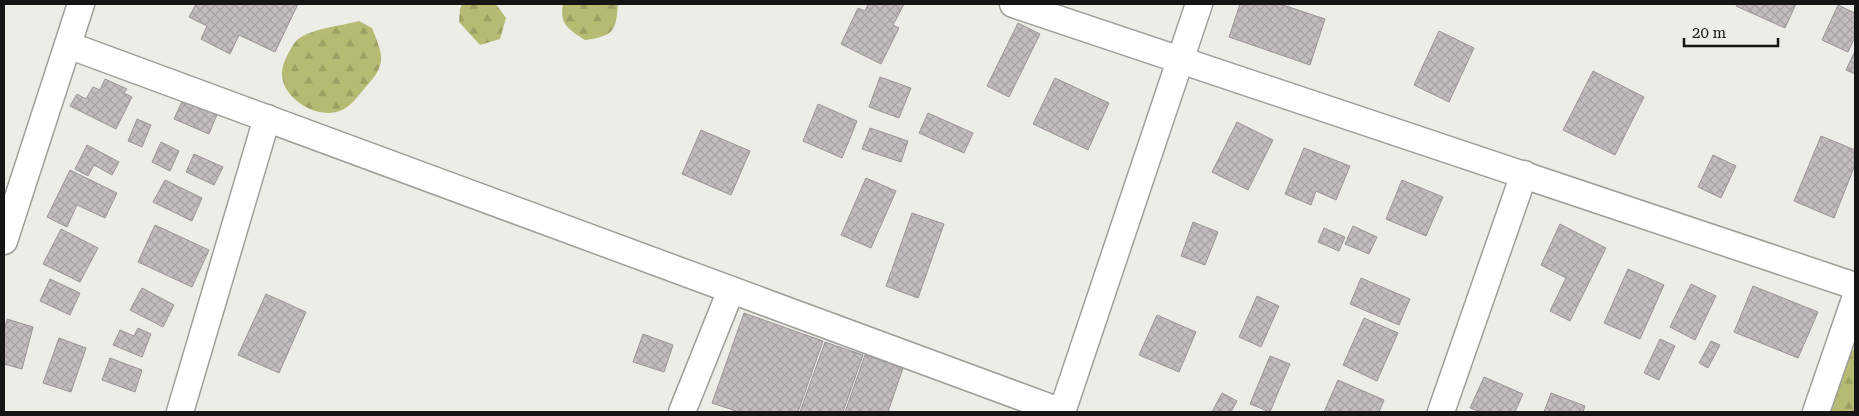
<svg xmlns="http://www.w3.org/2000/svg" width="1859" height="416" viewBox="0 0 1859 416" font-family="'Roboto Serif',serif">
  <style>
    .forest { fill: url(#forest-firs) }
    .building { fill: url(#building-cross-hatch); stroke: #9c9598 }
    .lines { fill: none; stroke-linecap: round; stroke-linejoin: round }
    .street-casing { stroke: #9e9f99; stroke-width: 29 }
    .street { stroke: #fff; stroke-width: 26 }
  </style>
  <defs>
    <pattern id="forest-firs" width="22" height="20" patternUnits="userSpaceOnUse" patternTransform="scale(1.25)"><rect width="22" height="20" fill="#b5bb73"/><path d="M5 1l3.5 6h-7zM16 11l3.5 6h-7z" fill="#9ba063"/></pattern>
    <pattern id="building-cross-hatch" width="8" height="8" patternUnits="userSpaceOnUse" patternTransform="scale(1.25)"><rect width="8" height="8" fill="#c2bcbe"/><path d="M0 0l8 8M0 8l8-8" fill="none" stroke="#a6a1a2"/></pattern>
  </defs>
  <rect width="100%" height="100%" fill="#ecede7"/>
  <!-- forest -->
  <g class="forest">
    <polygon points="462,4 496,4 506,18 500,39 480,45 459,22 460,9"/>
    <path d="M563,4H618C616,31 614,36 585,40C569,29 559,25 563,4Z"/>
    <path d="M359,21L372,28C384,58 387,64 364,89C358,96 351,106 342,110C321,120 289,103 283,81C280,71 284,61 289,52C291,48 294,43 297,40C312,28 341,26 359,21Z"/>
    <polygon points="1855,349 1855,412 1828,412 1847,352"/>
  </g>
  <!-- building -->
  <g class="building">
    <polygon points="196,4 298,4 275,52 239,35 230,54 201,39 207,26 189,17"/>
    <polygon points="868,4 904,4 893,25 899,28 881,64 841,44 858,8 865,11"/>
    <polygon points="1240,4 1280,4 1325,19 1310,65 1229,37"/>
    <polygon points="1737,4 1796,4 1785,28 1736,6"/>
    <polygon points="1838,5 1855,13 1855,37 1848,52 1822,40"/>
    <polygon points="1018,23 1040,34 1009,97 987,86"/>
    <polygon points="1439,31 1474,48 1449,102 1414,85"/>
    <polygon points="1855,51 1855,74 1846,70"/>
    <polygon points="1593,71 1644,97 1615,155 1563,130"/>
    <polygon points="880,77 911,88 899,118 869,107"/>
    <polygon points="1055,78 1109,103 1088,150 1033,124"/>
    <polygon points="105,79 127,89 124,93 132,97 116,129 70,106 77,94 86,99 93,87 100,90"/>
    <polygon points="184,97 218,112 209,134 174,119"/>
    <polygon points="818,104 857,121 842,158 803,141"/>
    <polygon points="928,113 973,133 964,153 919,133"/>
    <polygon points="137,119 151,125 142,147 128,141"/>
    <polygon points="1237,122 1273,140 1248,190 1212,172"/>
    <polygon points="870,128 908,141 901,162 862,149"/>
    <polygon points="701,130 750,151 731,195 682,174"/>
    <polygon points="1821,136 1855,150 1855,165 1834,218 1794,201"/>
    <polygon points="161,142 179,151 170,171 152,162"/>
    <polygon points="87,145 119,162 112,175 94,165 88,176 75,169"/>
    <polygon points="1304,148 1350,166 1336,200 1316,191 1311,205 1285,194"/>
    <polygon points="194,154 223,167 214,185 186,172"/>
    <polygon points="1713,155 1736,166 1721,198 1698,187"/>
    <polygon points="70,170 117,193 105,218 77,205 67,227 47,217"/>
    <polygon points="866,178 896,191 871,248 841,235"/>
    <polygon points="165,180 202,198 192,221 153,202"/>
    <polygon points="1402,180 1443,197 1426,236 1386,219"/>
    <polygon points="912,213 944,224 918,298 886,286"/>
    <polygon points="1193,222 1218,232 1205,265 1181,256"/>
    <polygon points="1560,224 1606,248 1570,321 1550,311 1566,278 1541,265"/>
    <polygon points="155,225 209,250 192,287 138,262"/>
    <polygon points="1353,226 1377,237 1369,254 1345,244"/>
    <polygon points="1324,228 1345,237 1339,251 1318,242"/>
    <polygon points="61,229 98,248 80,282 43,264"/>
    <polygon points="1628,269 1664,285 1640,339 1604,323"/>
    <polygon points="1361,278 1410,299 1399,325 1350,304"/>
    <polygon points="50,279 80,293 70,315 40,301"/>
    <polygon points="1691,284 1716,296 1695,340 1670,327"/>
    <polygon points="1753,286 1818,312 1798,358 1734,332"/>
    <polygon points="142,288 174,305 163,327 130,310"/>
    <polygon points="266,294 306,312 279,373 238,355"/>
    <polygon points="1257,296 1279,306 1261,347 1239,337"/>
    <polygon points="744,313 823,341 798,412 739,412 712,403"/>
    <polygon points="1157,315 1196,332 1179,372 1139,355"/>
    <polygon points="1364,318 1398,333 1377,381 1343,365"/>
    <polygon points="7,319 33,327 22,369 4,364 4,332"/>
    <polygon points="138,328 151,334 142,357 113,345 120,330 134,336"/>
    <polygon points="643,334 673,345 664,372 633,362"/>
    <polygon points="59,338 86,348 71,392 43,383"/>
    <polygon points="1660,339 1675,346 1659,380 1644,373"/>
    <polygon points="1711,341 1720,345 1708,368 1699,363"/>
    <polygon points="825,342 863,355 843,412 800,412"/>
    <polygon points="865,355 903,368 888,412 845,412"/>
    <polygon points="1270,356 1290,364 1270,412 1250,404"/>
    <polygon points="110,358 142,370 135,392 102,380"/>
    <polygon points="1484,377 1523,394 1515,412 1481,412 1470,408"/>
    <polygon points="1338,380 1384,400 1379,412 1324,412"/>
    <polygon points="1222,393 1237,401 1231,412 1212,412"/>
    <polygon points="1551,393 1585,406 1583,412 1544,412"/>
  </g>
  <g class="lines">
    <defs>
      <g id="street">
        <polyline points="1013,4 1855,286"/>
        <polyline points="68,45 1062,412"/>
        <polyline points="4,241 81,4"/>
        <polyline points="180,412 267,118"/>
        <polyline points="682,412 731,290"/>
        <polyline points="1062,412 1199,4"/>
        <polyline points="1441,412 1524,174"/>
        <polyline points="1816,412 1855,299"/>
      </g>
    </defs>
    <!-- street casing -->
    <use href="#street" class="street-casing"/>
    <!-- street -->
    <use href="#street" class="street"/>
  </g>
  <!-- border -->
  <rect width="1859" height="416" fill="none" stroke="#151513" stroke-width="10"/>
  <!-- scale -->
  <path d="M1684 38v8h94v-8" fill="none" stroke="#151513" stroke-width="2.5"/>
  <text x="1692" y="38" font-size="15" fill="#151513" stroke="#ecede7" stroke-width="4" paint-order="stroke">20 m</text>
</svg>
